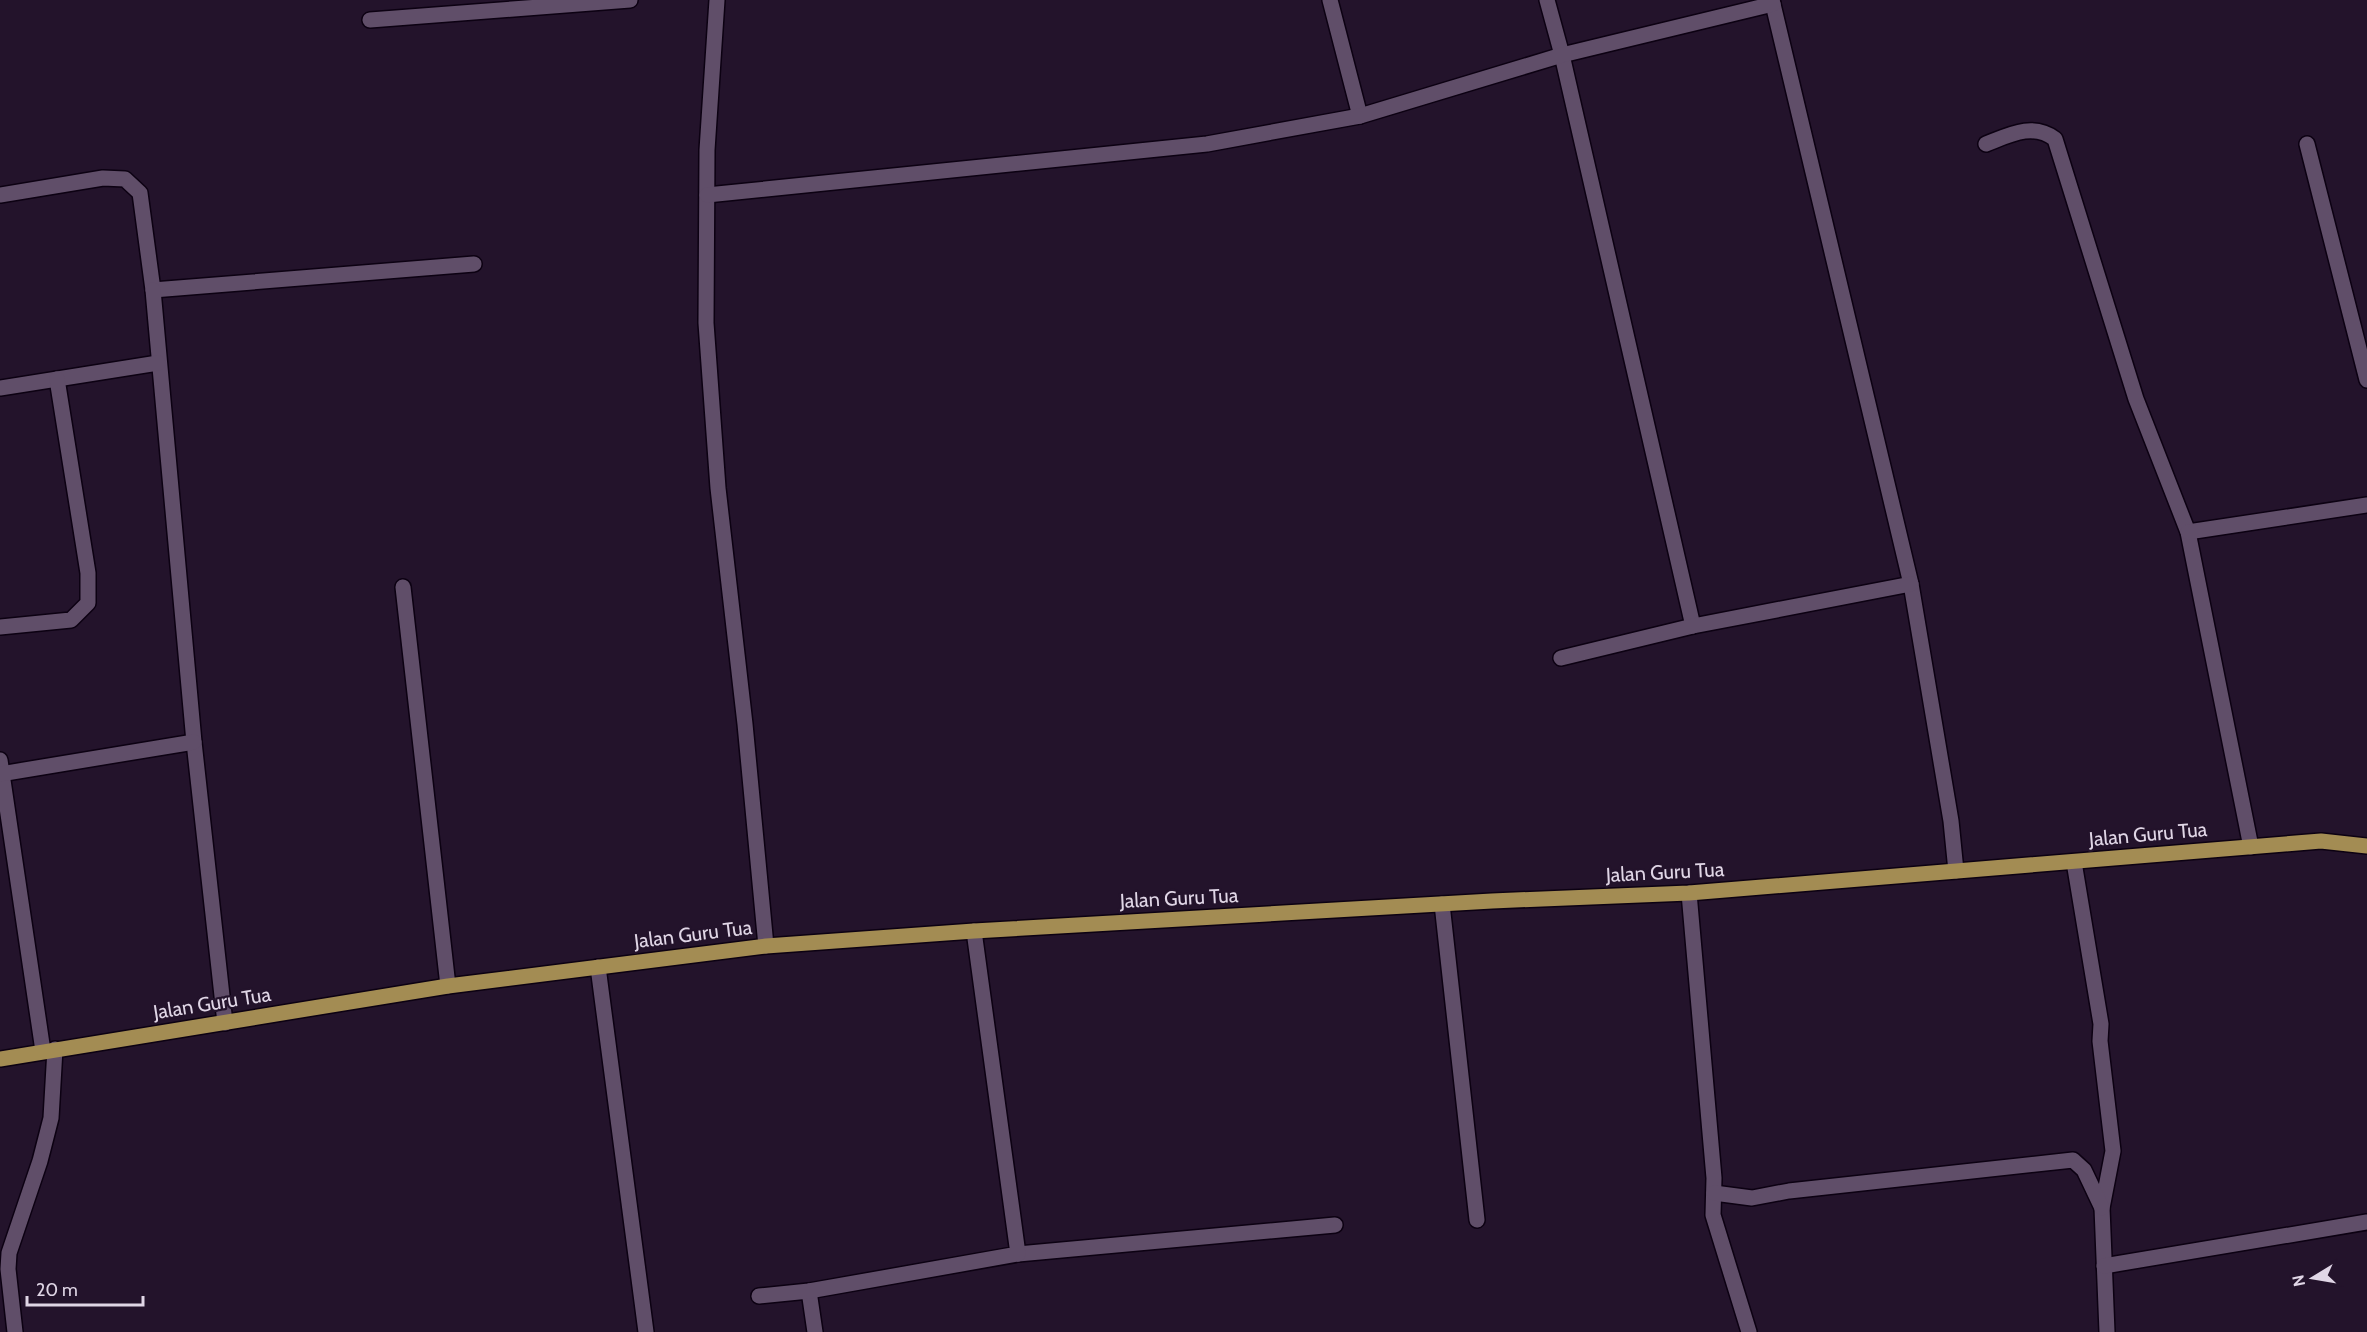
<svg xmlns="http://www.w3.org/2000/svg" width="2367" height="1332" viewBox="0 0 2367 1332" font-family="Cabin,sans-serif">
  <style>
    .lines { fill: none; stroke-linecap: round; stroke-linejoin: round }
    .minor-casing { stroke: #0c0112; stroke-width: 18 }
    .major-casing { stroke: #0c0112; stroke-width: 18 }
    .minor { stroke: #604e69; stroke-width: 15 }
    .major { stroke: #a38c53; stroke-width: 15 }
    .labels { text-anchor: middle; stroke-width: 4.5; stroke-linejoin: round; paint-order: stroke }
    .street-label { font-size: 20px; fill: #e0d6e6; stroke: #23132b }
  </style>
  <rect width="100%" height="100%" fill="#23132b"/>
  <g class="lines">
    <defs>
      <g id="minor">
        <polyline points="717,0 707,150 706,323 718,488 745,724 766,946"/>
        <polyline points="1330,0 1360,116"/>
        <polyline points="1547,0 1562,55 1693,626"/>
        <polyline points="1772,0 1911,584 1951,821 1956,871"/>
        <polyline points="370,20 630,0"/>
        <path d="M1986,144C2009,135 2033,122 2055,139L2136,399L2188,532L2251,847"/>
        <polyline points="2307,144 2367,380"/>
        <polyline points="0,195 103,178 125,179 140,193 153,290 474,264"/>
        <polyline points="707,195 1207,144 1360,116 1562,55 1773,4"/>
        <polyline points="153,290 194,742 225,1023"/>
        <polyline points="0,388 158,363"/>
        <polyline points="2188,532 2367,505"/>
        <polyline points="403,587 448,986"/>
        <polyline points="0,627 71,620 88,603 88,573 57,379"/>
        <polyline points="1561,658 1693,626 1911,584"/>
        <polyline points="0,760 43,1051"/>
        <polyline points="0,774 194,742"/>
        <polyline points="2074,862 2101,1024 2100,1041 2113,1151 2102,1208 2107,1332"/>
        <polyline points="1689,893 1714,1178 1713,1215 1749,1332"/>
        <polyline points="1442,904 1477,1220"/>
        <polyline points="598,967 646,1332"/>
        <polyline points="1714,1193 1752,1198 1789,1191 2073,1160 2084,1170 2102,1208"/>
        <polyline points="1018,1254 1335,1225"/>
        <polyline points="2104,1266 2367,1222"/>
        <polyline points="809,1291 815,1332"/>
        <polyline points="759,1296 809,1291 1018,1254 974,931"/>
        <polyline points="15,1332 8,1269 9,1253 40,1161 51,1118 55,1049"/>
      </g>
      <polyline id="major" points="0,1059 448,986 766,946 974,931 1492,901 1689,893 2321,841 2367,846"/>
    </defs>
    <!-- minor casing -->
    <use href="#minor" class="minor-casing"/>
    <!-- major casing -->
    <use href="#major" class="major-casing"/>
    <!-- minor -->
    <use href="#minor" class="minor"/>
    <!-- major -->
    <use href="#major" class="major"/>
  </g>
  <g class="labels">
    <!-- street labels -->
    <g class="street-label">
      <text transform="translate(2148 834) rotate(-5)" y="7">Jalan Guru Tua</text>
      <text transform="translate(1665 872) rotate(-3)" y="7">Jalan Guru Tua</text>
      <text transform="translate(1179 898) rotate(-3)" y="7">Jalan Guru Tua</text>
      <text transform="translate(693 934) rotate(-7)" y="7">Jalan Guru Tua</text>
      <text transform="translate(212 1003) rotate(-9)" y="7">Jalan Guru Tua</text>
    </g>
  </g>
  <!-- north arrow -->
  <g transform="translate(2313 1278) rotate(259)" stroke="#23132b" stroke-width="4.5" paint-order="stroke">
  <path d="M0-4.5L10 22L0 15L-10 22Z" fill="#e0d6e6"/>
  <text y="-9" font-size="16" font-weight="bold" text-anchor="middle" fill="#e0d6e6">N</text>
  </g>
  <!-- scale -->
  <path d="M27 1296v9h116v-9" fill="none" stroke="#e0d6e6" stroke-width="3"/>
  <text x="36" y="1296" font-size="18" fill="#e0d6e6" stroke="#23132b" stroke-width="4.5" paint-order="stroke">20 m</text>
</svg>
